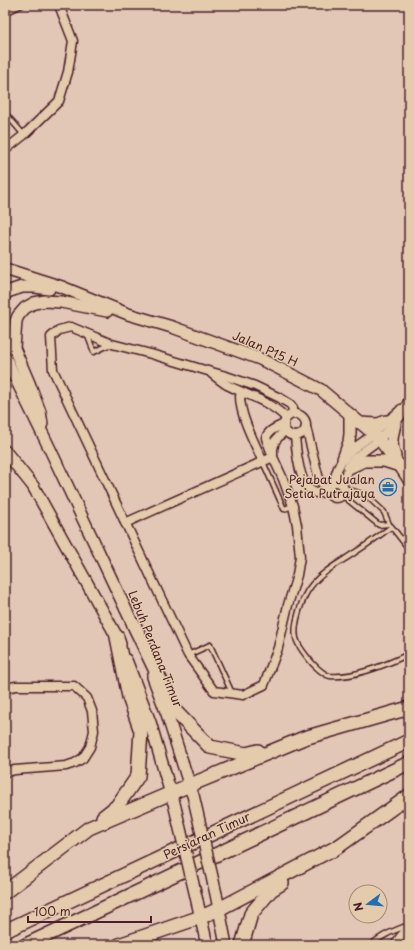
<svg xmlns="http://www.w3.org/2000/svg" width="414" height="950" viewBox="0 0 414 950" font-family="'Playpen Sans',sans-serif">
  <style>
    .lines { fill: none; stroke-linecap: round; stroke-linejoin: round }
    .lane-casing { stroke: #4a1f2b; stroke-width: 7 }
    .street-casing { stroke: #4a1f2b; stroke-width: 11 }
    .secondary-casing { stroke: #4a1f2b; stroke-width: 14 }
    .primary-casing { stroke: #4a1f2b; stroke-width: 16 }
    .lane { stroke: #e3cbac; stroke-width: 4 }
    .street { stroke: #e3cbac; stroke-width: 8 }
    .secondary { stroke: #e3cbac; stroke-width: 11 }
    .primary { stroke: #e3cbac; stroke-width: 13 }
    .secondary-bridge-casing { stroke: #4a1f2b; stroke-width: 14; stroke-linecap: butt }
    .secondary-bridge { stroke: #e3cbac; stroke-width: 11 }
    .labels { text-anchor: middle; stroke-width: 3; stroke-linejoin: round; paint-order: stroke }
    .street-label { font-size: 12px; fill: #4a1f2b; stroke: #e3cbac }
    .poi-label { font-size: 12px; fill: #4a1f2b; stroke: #e3cbac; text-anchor: end }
  </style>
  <rect width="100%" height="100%" fill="#e3c7b6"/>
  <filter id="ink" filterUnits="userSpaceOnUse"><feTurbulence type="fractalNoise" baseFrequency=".025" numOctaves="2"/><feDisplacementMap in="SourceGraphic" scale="8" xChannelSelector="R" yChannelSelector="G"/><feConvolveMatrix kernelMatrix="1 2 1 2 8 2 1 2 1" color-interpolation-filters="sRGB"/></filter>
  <g filter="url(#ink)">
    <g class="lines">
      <defs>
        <g id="lane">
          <polyline points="5,13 22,5"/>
          <polyline points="5,113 24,135"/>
          <polyline points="87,334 94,352 111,344"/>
          <polyline points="263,462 284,509 293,506"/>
          <polyline points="342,495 379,525 389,524 384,512 368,497 362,494 344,488"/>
          <polyline points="391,526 409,549"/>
          <path d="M391,527C379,536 367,545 354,553C339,563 322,572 311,586C302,597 293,625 296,638C298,647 307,657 313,664C317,668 324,675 330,676C354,678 388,664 409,654"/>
          <polyline points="188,655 210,645 232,693"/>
          <path d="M371,945C382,935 395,930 409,925"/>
        </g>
        <g id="street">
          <polyline points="5,150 24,135 59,101 68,72 73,41 59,5"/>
          <path d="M212,374C217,378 222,382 227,385C245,394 273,403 286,418"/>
          <path d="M244,393L240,396C240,417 255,443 263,462"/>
          <circle cx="295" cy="425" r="11"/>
          <polyline points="306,427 319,479 323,485 329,486"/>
          <polyline points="285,430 275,441 273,449 273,457 283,479 293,506 297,525 300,557 297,575 288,605 278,648 264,685 243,695 214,691 188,655 53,370 51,337 59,330 71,327 112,344 151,354 208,371 226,376 255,386 280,398 290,404 293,408 292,414"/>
          <path d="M295,436C296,449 299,489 316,493C320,493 325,492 329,492"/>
          <path d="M334,482C339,453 354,450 373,434C378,430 382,425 387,421C392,417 397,414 401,409"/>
          <circle cx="336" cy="490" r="8"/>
          <polyline points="341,484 353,459 379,440 401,416 409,399"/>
          <path d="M125,523L273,457L266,438C269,429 277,428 284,424"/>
          <polyline points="5,688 16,686 74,686 87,698 92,711 94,731 90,747 83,758 75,763 66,766 15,770 5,772"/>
          <polyline points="395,945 401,936 409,928"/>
        </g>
        <g id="secondary">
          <polyline points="5,269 62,287 128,314 172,327 260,359 294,376 321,390 377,437 400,466 409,480"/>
          <polyline points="5,295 7,292 22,287 36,287 49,289"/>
          <polyline points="5,357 48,445 137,633"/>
          <polyline points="359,423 378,424 386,421"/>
          <polyline points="42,424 40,412 29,383 14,348 16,321 18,316 25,308 34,303 45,301 61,302 107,311"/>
          <path d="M395,424C392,437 390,443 395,456"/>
          <polyline points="5,451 33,486 117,637 120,644"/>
          <polyline points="343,459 349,442 350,434 350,415"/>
          <polyline points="349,468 364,461 384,461 400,466"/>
          <polyline points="126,660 150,722 173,801"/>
          <polyline points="153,677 167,714 192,793"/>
          <polyline points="216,894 226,945"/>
          <polyline points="197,901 207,945"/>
        </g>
        <g id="primary">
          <polyline points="134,625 175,711 210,747 246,754 258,751"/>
          <polyline points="103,817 117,806 138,776 141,731 129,697 117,637"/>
          <polyline points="332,851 409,796"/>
          <polyline points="5,892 89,828 190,785 304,738 409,708"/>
          <polyline points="5,931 409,741"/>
          <polyline points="26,945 409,763"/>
          <polyline points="119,945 201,917 219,909 339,846"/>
          <polyline points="242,945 251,914 271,890 282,883"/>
        </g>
      </defs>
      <!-- lane casing -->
      <use href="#lane" class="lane-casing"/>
      <!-- street casing -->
      <use href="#street" class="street-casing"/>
      <!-- secondary casing -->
      <use href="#secondary" class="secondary-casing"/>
      <!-- primary casing -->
      <use href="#primary" class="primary-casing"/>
      <!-- lane -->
      <use href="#lane" class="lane"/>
      <!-- street -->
      <use href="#street" class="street"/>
      <!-- secondary -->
      <use href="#secondary" class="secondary"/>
      <!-- primary -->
      <use href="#primary" class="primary"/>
      <defs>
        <g id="secondary-bridge">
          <polyline points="193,795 216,894"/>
          <polyline points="174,803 197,901"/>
        </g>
      </defs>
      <!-- secondary-bridge casing -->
      <use href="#secondary-bridge" class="secondary-bridge-casing"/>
      <!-- secondary-bridge -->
      <use href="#secondary-bridge" class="secondary-bridge"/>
    </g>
  </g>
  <!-- icons -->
  <defs>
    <symbol id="office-ring" viewBox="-11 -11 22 22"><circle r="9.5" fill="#e3cbac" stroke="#1f6fb2" stroke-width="1.5"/><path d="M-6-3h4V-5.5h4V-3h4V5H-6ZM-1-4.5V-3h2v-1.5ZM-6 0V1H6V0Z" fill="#1f6fb2"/></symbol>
  </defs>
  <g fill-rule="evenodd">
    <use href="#office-ring" x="378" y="477" width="20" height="20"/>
  </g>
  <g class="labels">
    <!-- street labels -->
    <g class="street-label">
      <text transform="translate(265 349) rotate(24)" y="4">Jalan P15 H</text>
      <text transform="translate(155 649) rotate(68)" y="4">Lebuh Perdana Timur</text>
      <text transform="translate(207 836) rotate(-25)" y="4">Persiaran Timur</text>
    </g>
    <!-- poi labels -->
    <g class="poi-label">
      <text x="375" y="484">Pejabat Jualan<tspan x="375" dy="14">Setia Putrajaya</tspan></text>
    </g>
  </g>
  <!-- margin -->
  <rect width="414" height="950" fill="none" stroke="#e3cbac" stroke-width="20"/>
  <rect x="10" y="10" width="394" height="930" fill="none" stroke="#4a1f2b" stroke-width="1.5" filter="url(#ink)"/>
  <!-- north arrow -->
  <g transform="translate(368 904) rotate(254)"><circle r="19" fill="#e3cbac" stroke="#a68678"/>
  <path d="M0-3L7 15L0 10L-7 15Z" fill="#1f6fb2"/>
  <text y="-6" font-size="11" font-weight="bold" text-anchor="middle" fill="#4a1f2b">N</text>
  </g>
  <!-- scale -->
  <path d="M28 916v6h123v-6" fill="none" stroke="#4a1f2b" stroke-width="2"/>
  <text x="34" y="916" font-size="12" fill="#4a1f2b" stroke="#e3cbac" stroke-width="3" paint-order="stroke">100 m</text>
</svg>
